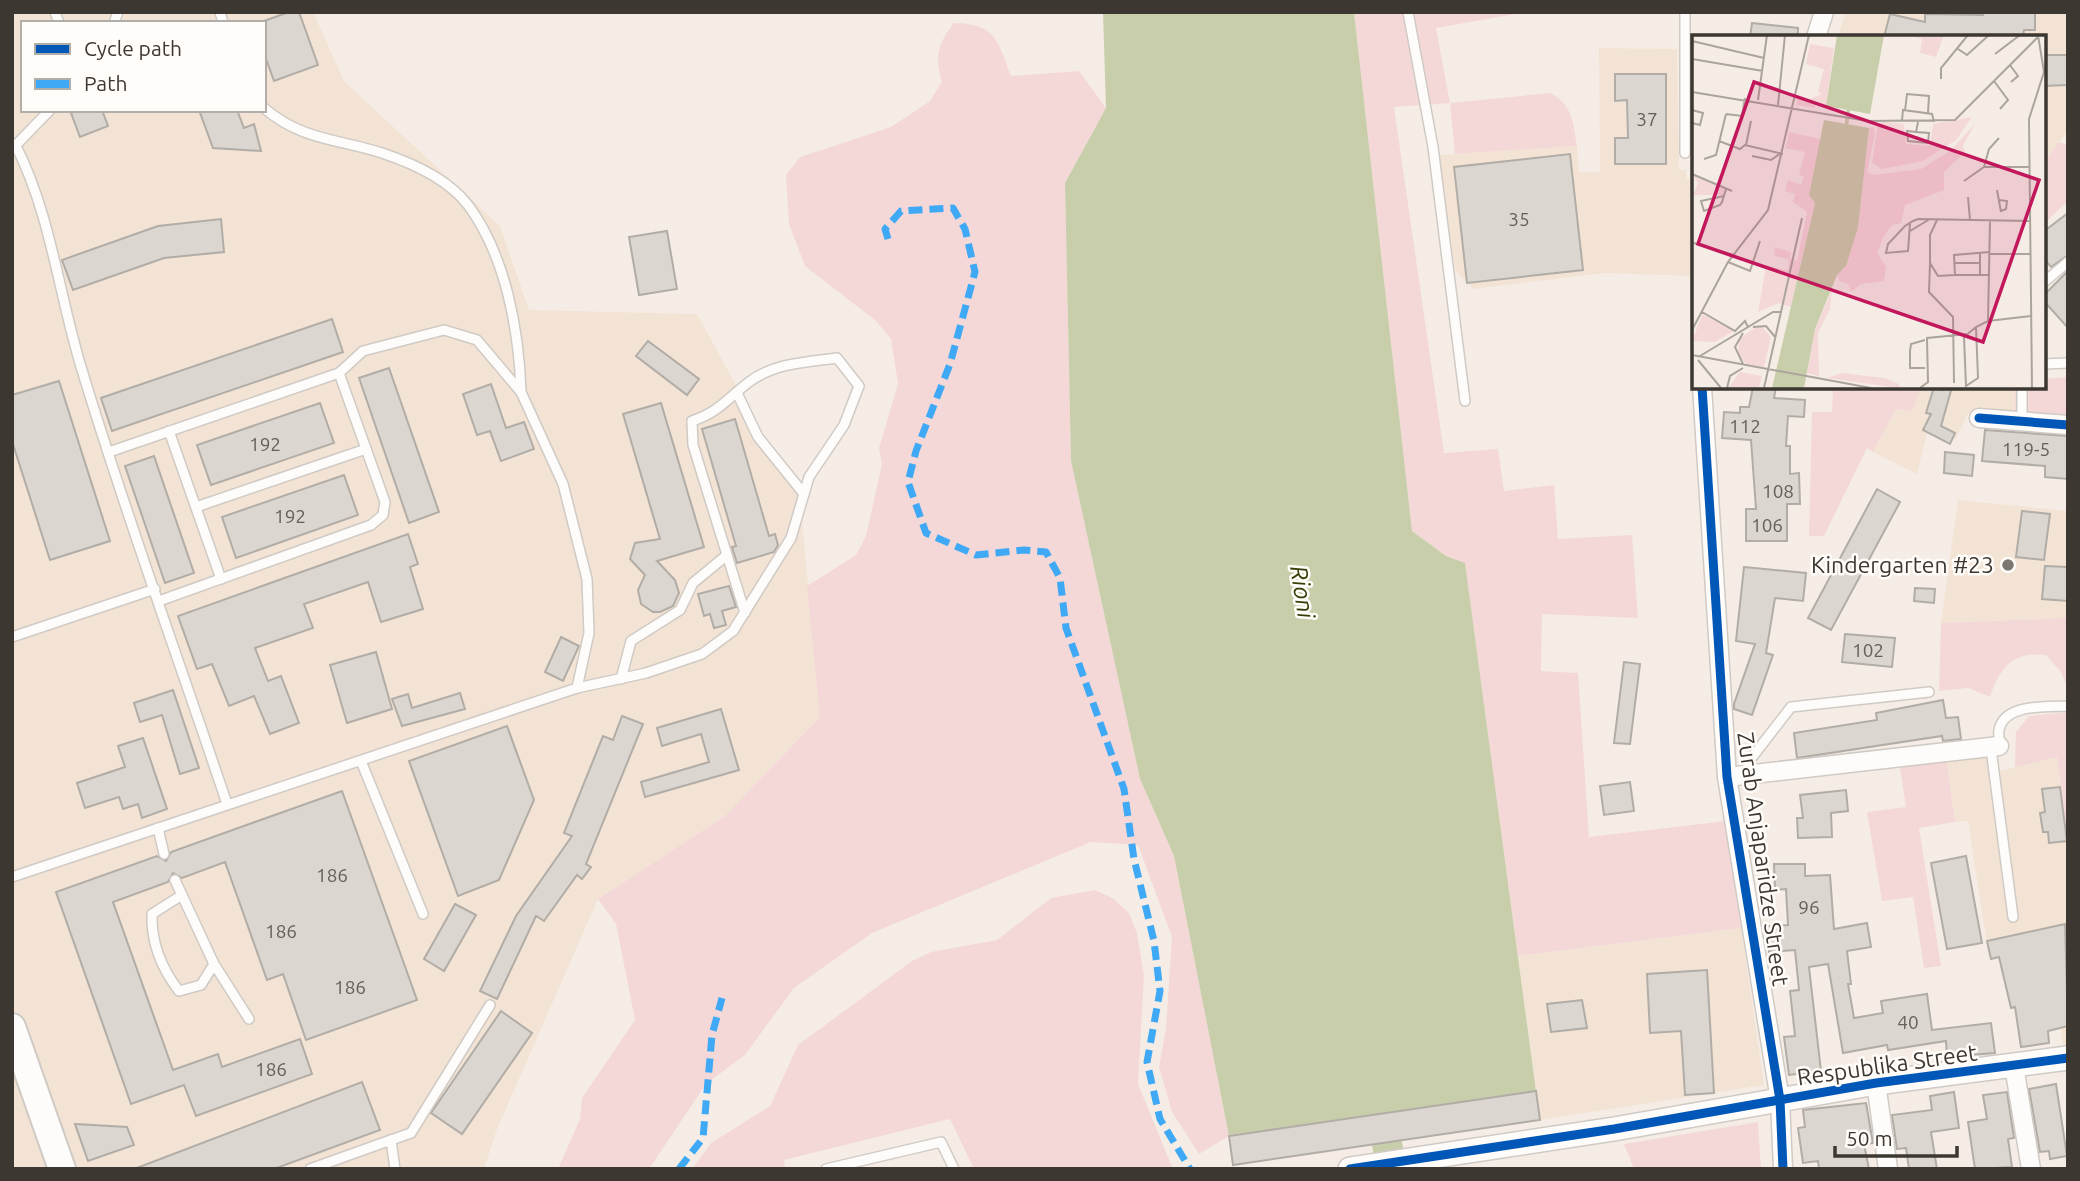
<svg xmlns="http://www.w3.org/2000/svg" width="2080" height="1181" viewBox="0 0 2080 1181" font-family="Ubuntu,sans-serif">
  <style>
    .built { fill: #f3e3d5; fill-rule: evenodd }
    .green { fill: #f4d8d8 }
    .water { fill: #c8ceaa }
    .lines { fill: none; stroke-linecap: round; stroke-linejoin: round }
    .river { stroke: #c8ceaa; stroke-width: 30 }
    .building { fill: #dbd6d0; stroke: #b1ada6; stroke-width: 2 }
    .service-casing { stroke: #d0cac4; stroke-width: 12 }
    .minor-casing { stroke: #d0cac4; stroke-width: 21 }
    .tertiary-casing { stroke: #d0cac4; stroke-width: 26 }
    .secondary-casing { stroke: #d0cac4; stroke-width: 30 }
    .service { stroke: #fefcfb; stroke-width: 9 }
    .minor { stroke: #fefcfb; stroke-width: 18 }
    .tertiary { stroke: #fefcfb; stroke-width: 23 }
    .secondary { stroke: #fefcfb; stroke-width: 26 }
    .quiet { stroke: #3fa9f5; stroke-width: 7; stroke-dasharray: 14 7; stroke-linecap: butt }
    .cycleway-casing { stroke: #fffcf9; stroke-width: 13 }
    .cycleway { stroke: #0057b8; stroke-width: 9 }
    .poi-dot { fill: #7d7771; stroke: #fffcf9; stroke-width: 2.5 }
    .labels { text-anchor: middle; stroke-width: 5; stroke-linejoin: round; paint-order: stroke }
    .number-label { font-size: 19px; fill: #645f5a }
    .poi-label { font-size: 23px; fill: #3d3732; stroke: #fffcf9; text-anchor: end }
    .street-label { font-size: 23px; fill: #3d3732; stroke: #fffcf9 }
    .water-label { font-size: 24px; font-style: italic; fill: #353e06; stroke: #fffcf9 }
    .inset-river { fill: none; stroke: #c8ceaa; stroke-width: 3.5 }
    .inset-road { fill: none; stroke: #aba49d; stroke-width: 2 }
    .view { fill: #c2185b; fill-opacity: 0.15; stroke: #c2185b; stroke-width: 3.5 }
    .inset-edge { fill: none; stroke: #3d3732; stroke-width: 3.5 }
  </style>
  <rect width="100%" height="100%" fill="#f5ede5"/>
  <!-- built -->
  <g class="built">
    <path d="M12,12H313L344,81L500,226L529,310L697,314L800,501L821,716L725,816L598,899L497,1129L484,1169H12ZM23,23H264V110H23Z"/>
    <polygon points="1846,12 2068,12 2068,130 2043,164 2043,37 1838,37"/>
    <polygon points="1599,48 1677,49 1679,170 1686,170 1686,179 1693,181 1693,276 1605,273 1473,289 1455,270 1439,155 1577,146 1579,172 1600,172"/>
    <polygon points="1921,387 2015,387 2015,417 1968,413 1956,439 1927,433 1917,474 1873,452 1896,409 1912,412"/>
    <polygon points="1958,500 2068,511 2068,618 1941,623"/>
    <polygon points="1997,752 2000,771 2057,756 2068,837 2068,1047 2064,1048 2045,947 1989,958 1968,821 1955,822 1946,758"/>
    <polygon points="1741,928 1764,1085 1540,1120 1518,956"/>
  </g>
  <!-- green -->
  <g class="green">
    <path d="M1354,12H1528L1436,28L1450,103L1550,93C1573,105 1573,122 1577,146L1455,154L1450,103L1394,107L1444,453L1498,449L1504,491L1554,485L1558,539L1632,535L1638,618L1542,614L1541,671L1578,673L1589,837L1726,821L1741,928L1518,956L1465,564L1446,556L1412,531Z"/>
    <path d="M954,23C997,24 997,40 1011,76L1079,71L1106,108L1065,183L1071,461L1140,779L1174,856L1229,1136L1199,1154L1172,1112L1159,1067L1166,1028L1172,937L1138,845L1091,842L872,933L794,988L745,1055L706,1084L649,1169H558L580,1119L582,1098L635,1020L616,924L598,899L725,816L820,717L807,586L856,555L866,536L882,464L879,448L898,384L891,339L876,321L805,266L789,224L786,175L800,157L891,127L930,101L942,82C934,57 938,43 954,23Z"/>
    <polygon points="2059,142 2068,145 2068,201 2047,221 2043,220 2043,164"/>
    <polygon points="2068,377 2068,421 2015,417 2015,387 2043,387 2043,379"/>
    <polygon points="1833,387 1921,387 1912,412 1896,409 1873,452 1867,448 1824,536 1809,536 1812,412 1832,412"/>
    <path d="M2068,618V688L2060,671L2046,655C2013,651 2000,667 1990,697L1968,688L1939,691L1941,623Z"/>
    <polygon points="2068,712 2068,837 2057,757 2015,767 2016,732 2029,716"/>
    <polygon points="1946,757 1955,822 1919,828 1941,966 1924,968 1913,897 1882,901 1867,812 1906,807 1899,762"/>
    <polygon points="1095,890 1114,899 1129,913 1137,933 1144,975 1138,1084 1173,1169 974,1169 950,1119 784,1160 785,1169 692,1169 711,1143 770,1106 798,1045 912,961 931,952 997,940 1051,898"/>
    <polygon points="1758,1122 1761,1169 1634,1169 1624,1144"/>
  </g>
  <!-- water -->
  <polygon class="water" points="1103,12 1354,12 1412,531 1446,556 1465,563 1536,1091 1229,1136 1174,856 1140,779 1071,461 1065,183 1106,108"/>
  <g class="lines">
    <!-- river -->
    <polyline class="river" points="1379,1104 1392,1169"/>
  </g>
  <!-- building -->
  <g class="building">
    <polygon points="289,12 299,12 318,65 274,81 264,53 264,21"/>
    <polygon points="1983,12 2035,12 2035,30 2024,30 2023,37 1884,37 1890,14 1925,22 1925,14 1983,15"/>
    <polygon points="1752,23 1798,28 1798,37 1750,37"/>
    <polygon points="2043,55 2068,55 2068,85 2043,86"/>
    <polygon points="1615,74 1666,74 1666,164 1615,164 1615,138 1628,138 1627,100 1615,101"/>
    <polygon points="77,110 102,110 108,126 80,137 71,113"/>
    <polygon points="199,110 237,110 244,128 254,124 261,151 213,148"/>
    <polygon points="1570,154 1583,270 1467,283 1454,167"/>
    <polygon points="2068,213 2068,255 2051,267 2043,257 2043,232"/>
    <polygon points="221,219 224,252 164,258 73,290 62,260 158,226"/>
    <polygon points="667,231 677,289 639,295 629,237"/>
    <polygon points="2068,271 2068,328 2043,300 2043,296"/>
    <polygon points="332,319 343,352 112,431 101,398"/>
    <polygon points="648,341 699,379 687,395 636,356"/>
    <polygon points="389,368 439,512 409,523 359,378"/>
    <polygon points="59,381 110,541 50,560 12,441 12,395"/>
    <polygon points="491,384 506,428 524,422 534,449 501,461 490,431 477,435 463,394"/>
    <polygon points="1753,387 1776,387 1774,398 1805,400 1804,417 1788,416 1786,446 1790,446 1790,474 1799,473 1800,504 1787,504 1787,541 1746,541 1746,509 1756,509 1751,440 1722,438 1724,412 1740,413 1740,407 1749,407"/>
    <polygon points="1934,387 1943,390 1945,387 1952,387 1941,426 1955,433 1950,444 1923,430 1931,414 1926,413"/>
    <polygon points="320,403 334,443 211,485 197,445"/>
    <polygon points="661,403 704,547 657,561 675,580 679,593 673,606 660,612 653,612 641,604 638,590 645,575 630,559 635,543 660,539 623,414"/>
    <polygon points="735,419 769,536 775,534 778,545 774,552 737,563 732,547 736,546 702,429"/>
    <polygon points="1985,430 2068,436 2068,479 2045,477 2045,466 1982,461"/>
    <polygon points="1945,452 1974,455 1972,476 1944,473"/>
    <polygon points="154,456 194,573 165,583 125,466"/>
    <polygon points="344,475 358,515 236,558 222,517"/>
    <polygon points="1877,489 1900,502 1831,630 1808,618"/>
    <polygon points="2022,511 2050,514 2044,560 2016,557"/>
    <polygon points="408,534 418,564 410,567 423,609 381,622 368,582 304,604 313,628 255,648 268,681 281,676 299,723 270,734 254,696 229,706 212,664 197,669 178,616"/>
    <polygon points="2045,566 2068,567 2068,601 2042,599"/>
    <polygon points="1744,567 1806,573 1803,601 1775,598 1766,653 1773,655 1752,715 1734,709 1734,704 1755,644 1736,641"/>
    <polygon points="729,586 736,607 722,611 726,625 714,628 710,614 704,616 698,594"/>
    <polygon points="1915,588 1935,589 1934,603 1914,601"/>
    <polygon points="1845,634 1895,638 1892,667 1842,662"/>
    <polygon points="561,637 579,646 563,681 545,672"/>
    <polygon points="376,652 392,709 347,723 330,665"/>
    <polygon points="1624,662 1640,664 1630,744 1614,743"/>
    <polygon points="173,690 199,768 180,774 162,715 140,722 134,703"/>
    <polygon points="460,693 465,709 402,726 392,699 408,694 412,708"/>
    <polygon points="1943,700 1946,718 1958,717 1961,739 1943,741 1942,736 1797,758 1794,733 1877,720 1876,713"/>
    <polygon points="721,709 739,770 645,797 641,782 709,762 701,734 662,746 657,728"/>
    <polygon points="622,716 643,724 586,864 591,867 582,879 577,875 544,921 536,916 497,999 480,991 516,916 572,836 564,833 603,736 613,740"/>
    <polygon points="507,726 534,800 499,880 458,896 409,761"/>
    <polygon points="143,738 167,809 142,818 138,804 123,809 119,797 85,808 77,783 125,767 118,746"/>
    <polygon points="1630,782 1634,811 1604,815 1600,786"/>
    <polygon points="2060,787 2067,841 2049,843 2048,832 2043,832 2040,813 2045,812 2042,789"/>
    <polygon points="1846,790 1848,811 1831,813 1832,837 1798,838 1797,818 1803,818 1800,795"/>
    <polygon points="342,791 417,1000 306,1040 283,974 267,980 225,862 182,878 173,873 168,882 113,902 173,1070 218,1054 222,1067 300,1039 312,1074 196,1116 184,1085 131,1104 56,892 157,856 166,861 171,852"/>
    <polygon points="1966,856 1982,943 1947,949 1931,863"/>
    <polygon points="1774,864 1805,864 1805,876 1830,875 1834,929 1867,923 1871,947 1847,951 1851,984 1848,984 1854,1018 1883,1013 1881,1001 1927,994 1932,1030 1991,1023 1995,1053 1947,1057 1946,1041 1888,1050 1887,1045 1843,1053 1828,964 1809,967 1821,1071 1789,1075 1784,1037 1795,1036 1790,991 1799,990 1795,950 1769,952 1767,926 1788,925 1786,889 1775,890"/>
    <polygon points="455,904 476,915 444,971 424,959"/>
    <polygon points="2065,924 2068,1026 2048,1031 2049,1043 2021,1047 2015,1007 2011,1008 1999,957 1991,959 1987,941"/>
    <polygon points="1707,970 1714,1093 1685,1095 1681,1031 1650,1033 1647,974"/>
    <polygon points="1582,1000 1587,1028 1551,1032 1547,1004"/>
    <polygon points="501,1011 532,1033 462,1134 431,1113"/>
    <polygon points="362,1082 380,1130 274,1169 134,1169"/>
    <polygon points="2056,1084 2067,1156 2050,1159 2049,1151 2040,1152 2029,1089"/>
    <polygon points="1536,1091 1540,1120 1233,1165 1229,1136"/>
    <polygon points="1954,1092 1959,1128 1931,1132 1937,1169 1909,1169 1906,1148 1897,1149 1892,1115 1932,1110 1930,1096"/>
    <polygon points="2007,1092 2014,1138 2008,1139 2012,1167 1975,1169 1968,1122 1987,1119 1983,1095"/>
    <polygon points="1866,1103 1873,1143 1864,1144 1869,1169 1819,1169 1818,1161 1803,1163 1798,1128 1805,1127 1803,1110"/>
    <polygon points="75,1124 127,1127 134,1145 88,1161"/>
  </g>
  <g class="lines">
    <defs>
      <g id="service">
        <polyline points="55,12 59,23"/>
        <polyline points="220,12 223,23"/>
        <polyline points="1408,12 1433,147 1465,401"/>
        <polyline points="114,23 118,12"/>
        <path d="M264,108C301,140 338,139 382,153C412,163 448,179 468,205C506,256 519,331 521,392"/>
        <path d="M16,146C51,215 59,296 82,370C126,516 179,660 227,804"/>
        <polyline points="14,147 50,110"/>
        <polyline points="1685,153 1685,12"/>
        <polyline points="2043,283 2068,262"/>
        <polyline points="2043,364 2068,363"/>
        <polyline points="339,373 363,351 444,330 477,340 521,392 563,484 587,579 589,633 577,688"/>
        <polyline points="737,393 758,437 804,494"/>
        <polyline points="2022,421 2022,387"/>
        <polyline points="169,431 221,579"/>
        <polyline points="109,452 339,373 385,502 383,515 371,525 159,601"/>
        <polyline points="196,507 366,449"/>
        <polyline points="12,637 155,589"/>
        <polyline points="621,679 631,641 680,610 693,583 727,555"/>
        <path d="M1999,746C2000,741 1998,735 1999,730C2004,703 2048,707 2068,706"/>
        <polyline points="1991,749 2013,917"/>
        <polyline points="361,761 423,914"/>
        <polyline points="1745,775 1750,760 1791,707 1929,692"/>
        <polyline points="158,828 164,854"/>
        <path d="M12,877L577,688L646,673L702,654L733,631L791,538L809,477L844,425L859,386L837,358C807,362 774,363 749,382C728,398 719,412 692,421L693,445L745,613"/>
        <polyline points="175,880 214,964 249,1019"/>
        <path d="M182,895L152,914C151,943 162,969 179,991L201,985L214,964"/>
        <polyline points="310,1169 391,1140"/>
        <polyline points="395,1169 391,1140 411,1133 490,1005"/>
        <polyline points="826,1169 941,1142 954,1169"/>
      </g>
      <g id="minor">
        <polyline points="1816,37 1824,12"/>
        <polyline points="1702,387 1727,777 1780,1100 1783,1169"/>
        <polyline points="1979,418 2068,425"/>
        <polyline points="1727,777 1999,746"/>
        <polyline points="2014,1066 2031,1169"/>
        <polyline points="1876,1083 1888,1169"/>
      </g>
      <polyline id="tertiary" points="1350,1169 1614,1129 1876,1083 2068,1058"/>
      <polyline id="secondary" points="12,1027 62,1169"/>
    </defs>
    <!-- service casing -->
    <use href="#service" class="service-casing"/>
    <!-- minor casing -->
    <use href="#minor" class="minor-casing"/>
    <!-- tertiary casing -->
    <use href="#tertiary" class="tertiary-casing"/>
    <!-- secondary casing -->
    <use href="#secondary" class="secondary-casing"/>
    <!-- service -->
    <use href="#service" class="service"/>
    <!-- minor -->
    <use href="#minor" class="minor"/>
    <!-- tertiary -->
    <use href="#tertiary" class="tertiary"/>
    <!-- secondary -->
    <use href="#secondary" class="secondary"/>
    <!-- quiet -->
    <g class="quiet">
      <polyline points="888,239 885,229 901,211 953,208 965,229 975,272 950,364 916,451 908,482 926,533 976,555 1024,550 1046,552 1060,578 1066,628 1124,789 1134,859 1154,941 1160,991 1147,1062 1160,1119 1190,1169"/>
      <polyline points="679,1169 703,1138 712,1035 722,998"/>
    </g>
    <defs>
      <g id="cycleway">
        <polyline points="1702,387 1727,777 1780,1100 1783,1169"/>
        <polyline points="1979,418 2068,425"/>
        <polyline points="1350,1169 1614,1129 1876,1083 2068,1058"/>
      </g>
    </defs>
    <!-- cycleway casing -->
    <use href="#cycleway" class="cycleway-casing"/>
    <!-- cycleway -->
    <use href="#cycleway" class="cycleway"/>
  </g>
  <!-- markers -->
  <circle class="poi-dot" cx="2008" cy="565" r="7"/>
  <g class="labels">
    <!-- number labels -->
    <g class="number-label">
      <text x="1647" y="126">37</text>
      <text x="1519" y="226">35</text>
      <text x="1745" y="433">112</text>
      <text x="265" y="451">192</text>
      <text x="2026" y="456">119-5</text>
      <text x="1778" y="498">108</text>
      <text x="290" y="523">192</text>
      <text x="1767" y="532">106</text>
      <text x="1868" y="657">102</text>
      <text x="332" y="882">186</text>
      <text x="1809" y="914">96</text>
      <text x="281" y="938">186</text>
      <text x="350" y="994">186</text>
      <text x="1908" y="1029">40</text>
      <text x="271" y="1076">186</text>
    </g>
    <!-- poi labels -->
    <g class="poi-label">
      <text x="1994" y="573">Kindergarten #23</text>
    </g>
    <!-- street labels -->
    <g class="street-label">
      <text transform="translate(1763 859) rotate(82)" y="8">Zurab Anjaparidze Street</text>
      <text transform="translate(1887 1065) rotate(-8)" y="8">Respublika Street</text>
    </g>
    <!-- water labels -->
    <g class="water-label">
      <text transform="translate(1302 592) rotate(81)" y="8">Rioni</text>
    </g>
  </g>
  <!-- overview -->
  <g transform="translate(1692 35)">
    <rect width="354" height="354" fill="#f5ede5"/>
    <path d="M218,0H252L244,22L228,18L230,4ZM118,9L142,13L134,71L123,67V73L104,70L106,60L118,64L129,59L126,56L132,34L114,29ZM280,82L264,105L231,126L190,134L180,128L186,89L191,86L212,89L214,109L238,111L241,89ZM283,89L271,111L273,117L252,137V155L213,170L209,188L200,190L192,201L185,218L194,232L192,246L169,249L159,257L156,249L147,246L145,240L154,231L166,193L177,93L182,92L183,99L175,137L182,140L229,134L258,116ZM97,97L129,104L117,160L123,167L99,272L87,268L66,277L74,231L96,235L97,224L83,221L82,212L99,217L98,224L105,226L115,177L101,167L103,159L93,156L96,145L109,150L112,142L107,140L113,117L94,113ZM0,139L35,155L33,160H1L6,148ZM140,255L138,274L126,298L127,341L115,338L123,294ZM10,280H12L42,296L23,307L0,306ZM64,292H70L79,302L72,332L54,329L46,320L47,304ZM48,337L70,341L67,353H36ZM150,338L193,343L207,349V353L135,343Z" fill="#f4d8d8"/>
    <path d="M145,0H192L178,79L134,71ZM132,85L177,93L166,193L154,231L145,240L123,294L112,353H80L123,168L117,160Z" fill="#c8ceaa"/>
    <path class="inset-river" d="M154,93L157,70"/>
    <path class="inset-road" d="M0,6L72,23M266,14L275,20L297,0M303,19L328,0M0,24L71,36M318,30L326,41L319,47M249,44V33L276,0M302,46L316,65L308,74M0,57L176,86L263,85L347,1M66,65L75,0M86,70L93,0M0,75L11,78L8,90L0,88M213,76L215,59L237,61L236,78M34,79L50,81L53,63M210,85L211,75L240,79L242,87M224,97L215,96L216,106L236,108L237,98L224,97L226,87M27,106L48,114L53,110L91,119M54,110L59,86M60,121L79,125L89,118M12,124L24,120L34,79M292,132H338M0,139L40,156M272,146L292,132L297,114L307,103M305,155L309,177M32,161L9,166L12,176L28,170L30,167L34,154M276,162L278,185M307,165L315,166L314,174L309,176M245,185L238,200V228L246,241L263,240M218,188L216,216L194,218L196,209L213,191L221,186L226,184L338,186M218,196L238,184M2,208L41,220M288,217V240M298,219H338M36,227L58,236L68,206M238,228L237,257L261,282L262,348M262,228H288M298,240H263L262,220L298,217M10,277L43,296L53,286L56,292M296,286L298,186M61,292L74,291L84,303M284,292L286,343L274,351L272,302L284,292L296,286L339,281M0,295L36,227L76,175L117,0M51,298L43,312L51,329M0,320L179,353M8,321L81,277H89M6,325L29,353M233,333H218V316L219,309L233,305M35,353L38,341L51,333M72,353L110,183M228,353L236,347L235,303L276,299M340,353L337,84L352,37L346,0"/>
    <path class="view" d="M62,47L347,145L291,307L6,209Z"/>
    <rect width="354" height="354" class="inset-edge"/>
  </g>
  <!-- border -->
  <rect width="2080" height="1181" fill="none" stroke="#3d3732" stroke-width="28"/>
  <!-- legend -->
  <rect x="21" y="21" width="245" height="91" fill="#fffcf9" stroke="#b1ada9" stroke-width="2"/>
  <rect x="35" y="44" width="35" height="10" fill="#0057b8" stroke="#b1ada9" stroke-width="2"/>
  <text x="84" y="56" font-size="21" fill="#3d3732">Cycle path</text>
  <rect x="35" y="79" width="35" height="10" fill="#3fa9f5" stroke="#b1ada9" stroke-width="2"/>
  <text x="84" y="91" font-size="21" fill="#3d3732">Path</text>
  <!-- scale -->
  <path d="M1835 1146v10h122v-10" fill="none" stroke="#3d3732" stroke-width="3.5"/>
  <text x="1846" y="1146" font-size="21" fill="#3d3732" stroke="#fffcf9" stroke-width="5" paint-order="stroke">50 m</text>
</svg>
